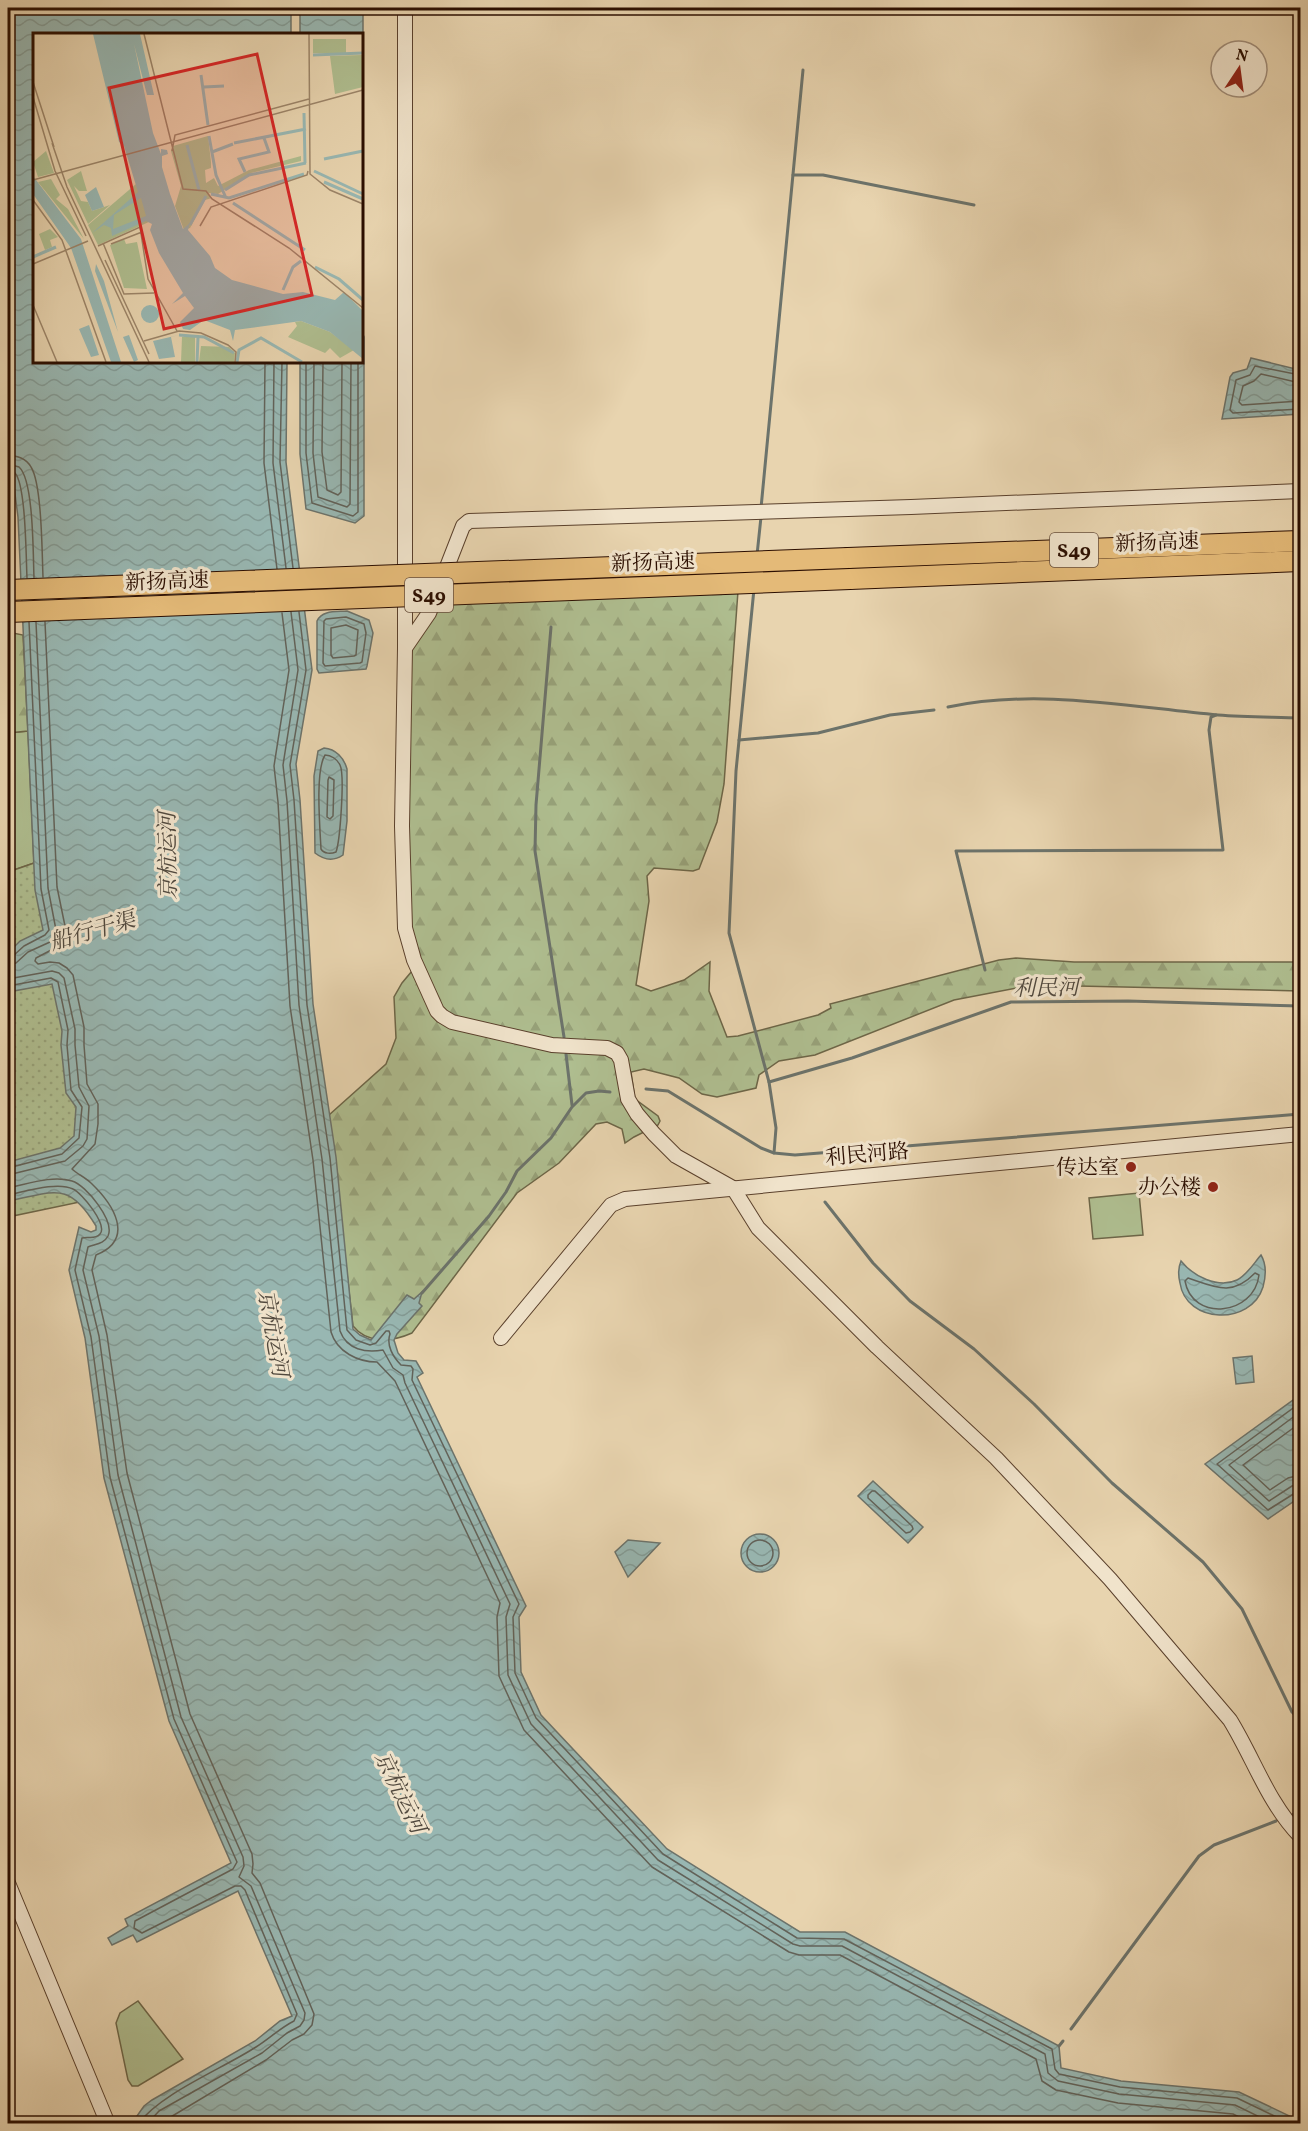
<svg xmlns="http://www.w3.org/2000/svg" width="1308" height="2131" viewBox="0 0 1308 2131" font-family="Vollkorn,'Noto Serif SC',serif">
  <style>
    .green { fill: #afbe90; stroke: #6d6648; stroke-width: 1.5 }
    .forest { fill: url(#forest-firs); stroke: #6d6648; stroke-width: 1.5 }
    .park { fill: url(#park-dots); stroke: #6d6648; stroke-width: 1.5 }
    .water { fill: url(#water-waves); stroke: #6c736b; stroke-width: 1.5 }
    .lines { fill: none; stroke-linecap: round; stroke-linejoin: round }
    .shore { stroke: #626259; stroke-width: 1.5 }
    .stream { stroke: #6c736b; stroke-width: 3 }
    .minor-casing { stroke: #5a402c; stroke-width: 16 }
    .highway-casing { stroke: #2b0e00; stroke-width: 22 }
    .minor { stroke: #f0e3cb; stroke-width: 14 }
    .highway { stroke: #e4ba78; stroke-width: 20 }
    .highway-bridge-casing { stroke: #2b0e00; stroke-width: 22; stroke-linecap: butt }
    .highway-bridge { stroke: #e4ba78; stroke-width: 20 }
    .poi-dot { fill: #8f2418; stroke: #f0e3cb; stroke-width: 2 }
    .labels { text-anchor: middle; stroke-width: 6; stroke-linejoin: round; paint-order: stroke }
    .shield { fill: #f0e3cb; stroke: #664e3d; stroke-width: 1.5 }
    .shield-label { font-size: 20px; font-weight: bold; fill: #2b0e00 }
    .street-label { font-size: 21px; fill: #2b0e00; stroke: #f0e3cb }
    .poi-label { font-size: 21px; fill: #2b0e00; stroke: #f0e3cb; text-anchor: end }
    .water-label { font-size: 22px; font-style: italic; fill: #51493e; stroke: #f0e3cb }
    .inset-river { fill: none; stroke: #98b7b2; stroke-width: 3 }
    .inset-road { fill: none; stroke: #9c8569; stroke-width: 1.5 }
    .view { fill: #d62828; fill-opacity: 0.15; stroke: #d62828; stroke-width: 3 }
    .inset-edge { fill: none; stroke: #2b0e00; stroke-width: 3 }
  </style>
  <defs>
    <pattern id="forest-firs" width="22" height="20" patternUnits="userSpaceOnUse" patternTransform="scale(1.5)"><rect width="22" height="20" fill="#afbe90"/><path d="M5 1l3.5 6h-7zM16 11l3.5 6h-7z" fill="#97a27a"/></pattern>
    <pattern id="park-dots" width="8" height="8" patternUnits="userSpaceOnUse" patternTransform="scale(1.5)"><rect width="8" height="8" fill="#afbe90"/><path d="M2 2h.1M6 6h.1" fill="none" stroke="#97a27a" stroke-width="1.8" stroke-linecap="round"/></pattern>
    <pattern id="water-waves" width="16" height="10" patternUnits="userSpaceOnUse" patternTransform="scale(1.5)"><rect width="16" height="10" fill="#98b7b2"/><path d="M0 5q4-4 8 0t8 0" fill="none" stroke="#839c97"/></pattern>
  </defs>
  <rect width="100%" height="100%" fill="#e8d4af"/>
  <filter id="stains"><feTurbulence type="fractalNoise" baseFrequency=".00333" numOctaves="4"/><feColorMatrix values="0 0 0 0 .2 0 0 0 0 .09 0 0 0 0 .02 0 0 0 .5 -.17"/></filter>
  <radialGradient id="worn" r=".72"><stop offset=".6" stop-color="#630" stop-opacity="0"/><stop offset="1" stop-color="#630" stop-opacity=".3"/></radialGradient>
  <!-- green -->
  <g class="green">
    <polygon points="28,731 34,863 8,872 8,733"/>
    <polygon points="1139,1193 1143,1235 1093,1239 1089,1198"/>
    <polygon points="138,2001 183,2059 138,2086 132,2086 128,2080 116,2023 120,2013"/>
  </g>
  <!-- forest -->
  <g class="forest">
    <path d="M738,591L724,784L717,822L699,869L693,871L654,868L647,876L649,901L636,985L651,991L684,980L710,962L709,991L727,1037L738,1036L818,1015L831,1008L830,1004L999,960L1016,958L1074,962H1300V991L1032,985L954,1000L815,1055L779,1061L759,1075L756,1088L717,1097L702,1094L679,1078L644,1069L631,1072L635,1099L658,1116L660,1121L658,1125L634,1137L625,1143L622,1129L607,1122L596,1124L559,1163L517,1193L412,1333C392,1342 367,1344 353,1326L329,1115L386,1064L396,1038L394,997L402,983L417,965L407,927L399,646L441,603Z"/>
    <polygon points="8,632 23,635 28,731 8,733"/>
  </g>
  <!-- park -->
  <polygon class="park" points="40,861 99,1198 8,1217 8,872"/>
  <!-- water -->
  <g class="water">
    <path d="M8,8H291V34H34V362H287L286,462L312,670L296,764L300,800L313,1004L336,1157L353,1329L360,1335L371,1340L407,1295L414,1299L422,1292L419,1303L422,1306L397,1334L394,1340L398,1353L404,1360L416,1361L423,1373L417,1377L526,1606L519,1617L521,1672L541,1715L667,1849L800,1932H845L1059,2046L1061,2068L1121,2081L1239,2092L1298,2120L1300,2123H132L144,2106L152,2100L255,2041L280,2021L292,2016L238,1891L137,1942L133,1935L112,1945L108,1938L128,1926L125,1919L231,1863L169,1721L104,1478L85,1338L69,1270L79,1227L91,1232L96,1230V1226C68,1179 53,1193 8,1201V1162L60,1148L74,1136L76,1107L66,1093L61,1045L62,1031L52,984L8,992V953L20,941L43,930L35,890L18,517L13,479L8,478Z"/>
    <polygon points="300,8 363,8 363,146 362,146 362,34 300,34"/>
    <polygon points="362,332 364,337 364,516 355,523 306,509 300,454 300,362 362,362"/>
    <polygon points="1251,358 1300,370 1300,414 1222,419 1230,377 1233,373 1247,369"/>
    <path d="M347,611L369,620L373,633L367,666L366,669L319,673L317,669V621C322,610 336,612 347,611Z"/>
    <path d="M324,748C336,749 344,758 347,769V821L343,855C333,862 324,860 315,853L314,776L318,751Z"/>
    <path d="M1261,1255C1267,1265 1266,1276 1263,1287C1251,1326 1186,1324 1180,1283C1178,1275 1178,1268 1181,1261C1193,1276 1218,1289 1237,1280C1247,1275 1254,1263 1261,1255Z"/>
    <polygon points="1252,1356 1254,1382 1236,1384 1233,1358"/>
    <polygon points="1300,1395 1300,1497 1268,1519 1205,1464"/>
    <polygon points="873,1481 923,1527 908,1543 858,1496"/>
    <circle cx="760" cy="1553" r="19"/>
    <polygon points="628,1540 660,1543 628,1577 615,1552"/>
  </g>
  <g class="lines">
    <!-- shore -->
    <g class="shore">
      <polyline points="265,362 264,463 277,569"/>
      <polyline points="274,362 273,463 286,568"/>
      <polyline points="282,362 280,462 293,568"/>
      <polyline points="306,362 306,453 312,503 353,516 358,512 358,362"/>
      <polyline points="314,362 313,453 318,497 347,507 350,504 351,362"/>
      <polyline points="323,362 322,452 327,490 338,495 341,492 342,362"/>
      <polyline points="1300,375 1255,366 1250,375 1236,380 1230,410 1233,413 1300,409"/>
      <polyline points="1300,383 1261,374 1254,381 1243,386 1239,402 1242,405 1300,401"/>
      <path d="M8,455C17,456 26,458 31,467C42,484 42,554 43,577"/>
      <path d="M8,464L19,467C34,480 33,556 34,578"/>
      <path d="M8,472L15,473C26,485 26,558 27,578"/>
      <path d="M291,612L298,670L283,765L287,801L299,1005L322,1159L340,1331C347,1350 366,1353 383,1350L393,1368L403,1375L405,1383L510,1604L506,1617L508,1675L531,1724L658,1860L793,1944L800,1946H842L1045,2054L1048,2073L1058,2081L1119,2094L1235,2105L1274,2124"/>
      <path d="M299,612L306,670L290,765L294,800L307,1005L330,1158L347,1330L356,1340L370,1345L376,1343L386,1331H389L390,1334C386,1345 393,1357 401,1365L411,1366L413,1369L412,1380L519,1604L513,1617L515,1673L536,1718L663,1854L797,1938L844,1939L1052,2049L1055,2069L1059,2074L1120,2087L1237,2098L1291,2124"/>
      <path d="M282,613L289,670L274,766L278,802L290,1006L313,1160L331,1332C337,1352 358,1362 377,1362L395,1381L500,1603L497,1617L499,1676L524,1730L652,1867L789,1952L799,1955H840L1036,2059L1042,2081L1056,2090L1118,2103L1233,2114L1253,2124"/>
      <polygon points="346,617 364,624 366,633 362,662 360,663 325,666 323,663 324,621 326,619"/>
      <path d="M45,622L57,887L65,926L64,935L57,947L36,958L35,961L38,964L50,962L59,963L67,968L73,975L84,1027V1045L87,1084L98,1104V1124L95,1144L72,1169C77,1174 85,1177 91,1183C113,1204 136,1239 96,1255L92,1270L107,1335L127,1473L190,1714L252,1854L253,1864L252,1873L260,1883L314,2014L312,2025L304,2034L292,2040L266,2060L159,2124"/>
      <polygon points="346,625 358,630 356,655 354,656 333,658 331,655 331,628"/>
      <path d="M325,755C331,755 337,759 340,765C345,775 340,841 336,852C331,854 324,854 321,849C320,828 315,771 325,755Z"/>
      <polygon points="329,777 334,780 333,816 330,819 327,817 328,780"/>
      <polyline points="8,957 13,956 24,946 45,935 49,930 41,889 29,622"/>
      <polyline points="8,965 16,963 28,952 50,942 55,936 56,930 48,888 36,622"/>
      <polyline points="8,979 52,971 59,973 64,978 75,1029 75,1045 79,1087 89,1106 87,1139 83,1146 65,1161 8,1175"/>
      <polyline points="8,986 51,978 58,982 68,1030 67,1045 71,1090 82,1107 79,1138 62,1154 8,1168"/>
      <path d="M8,1188C28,1184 52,1175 72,1181C86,1185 115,1221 108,1236C104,1244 95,1244 88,1247L83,1270L99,1336L118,1475L181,1717L243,1857L244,1866L239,1877L251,1886L305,2013L304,2020L300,2026L287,2033L262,2053L159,2111L147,2124"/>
      <path d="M8,1195C24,1192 57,1181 73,1189C82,1193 108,1225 100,1234C95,1240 88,1236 82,1238L75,1270L91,1337L110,1477L174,1719L237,1862L233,1869L135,1921L134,1928L142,1933L235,1886H241L245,1890L297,2014L294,2021C280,2028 269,2039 256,2047C222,2069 161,2093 138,2124"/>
      <path d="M1255,1273L1259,1275C1254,1316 1192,1322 1185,1281L1188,1278C1215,1287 1232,1297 1255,1273Z"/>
      <polyline points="1300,1403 1217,1464 1268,1510 1295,1493 1300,1492"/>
      <polyline points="1300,1412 1229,1465 1269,1501 1292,1486 1300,1484"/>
      <polyline points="1300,1423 1243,1465 1270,1490 1288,1478 1300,1475"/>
      <polygon points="872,1491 875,1491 912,1526 913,1529 910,1532 906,1533 868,1498 868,1495"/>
      <circle cx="760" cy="1553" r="13"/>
    </g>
    <!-- stream -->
    <g class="stream">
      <polyline points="793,175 823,175 974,205"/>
      <polyline points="761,508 803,70"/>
      <polyline points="757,555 761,517"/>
      <polyline points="754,589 736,771 729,933 769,1082 776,1128 774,1153"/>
      <polyline points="551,627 536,805 535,851 564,1037"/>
      <path d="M948,707C1038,688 1129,707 1218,715C1245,717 1273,717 1300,718"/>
      <polyline points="739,740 818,733 890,715 934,710"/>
      <polyline points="985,970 956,851 1223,850 1209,730 1211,717 1216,715"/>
      <polyline points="566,1054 572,1105"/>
      <polyline points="769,1082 852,1058 1011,1002 1128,1001 1300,1006"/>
      <polyline points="646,1089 668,1091 761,1148 774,1153 795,1155 1300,1114"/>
      <polyline points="825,1202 873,1263 910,1301 974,1349 1034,1404 1112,1483 1203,1562 1242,1609 1292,1712 1300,1720"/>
      <polyline points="422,1293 489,1216 506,1192 517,1171 551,1138 572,1107 586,1093 599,1091 610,1092"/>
      <polyline points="1292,1815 1300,1811"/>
      <polyline points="1071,2029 1199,1856 1214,1845 1276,1821"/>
      <polyline points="1059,2046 1063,2041"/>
    </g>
    <defs>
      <g id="minor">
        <path d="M405,8V648L402,826L405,928L414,960L437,1011L442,1016L452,1022L552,1045L607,1048L617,1053L621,1060L628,1099L637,1114L654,1134L676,1156L733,1188L758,1228L877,1347L996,1458L1110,1579L1230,1720C1254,1759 1268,1803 1300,1836"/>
        <polyline points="405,648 429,613 463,526 469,521 911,507 1300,491"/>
        <polyline points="501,1338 611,1205 625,1199 1300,1134"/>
        <polyline points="8,1883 108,2124"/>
      </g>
      <g id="highway">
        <polyline points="848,558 1300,541"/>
        <polyline points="850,579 1300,561"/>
      </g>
    </defs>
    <!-- minor casing -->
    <use href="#minor" class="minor-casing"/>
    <!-- highway casing -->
    <use href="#highway" class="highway-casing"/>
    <!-- minor -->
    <use href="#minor" class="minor"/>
    <!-- highway -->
    <use href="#highway" class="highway"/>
    <defs>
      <g id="highway-bridge">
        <polyline points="8,590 848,558"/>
        <polyline points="8,612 850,579"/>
      </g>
    </defs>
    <!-- highway-bridge casing -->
    <use href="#highway-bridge" class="highway-bridge-casing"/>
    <!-- highway-bridge -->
    <use href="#highway-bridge" class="highway-bridge"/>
  </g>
  <!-- markers -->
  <g class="poi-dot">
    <circle cx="1131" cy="1167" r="6"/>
    <circle cx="1213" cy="1187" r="6"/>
  </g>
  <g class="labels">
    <!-- shield labels -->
    <g class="shield">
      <rect x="1050" y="533" width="48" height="34" rx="4.5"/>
      <rect x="405" y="578" width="48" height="34" rx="4.5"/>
    </g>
    <g class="shield-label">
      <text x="1074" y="557">S49</text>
      <text x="429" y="602">S49</text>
    </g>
    <!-- street labels -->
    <g class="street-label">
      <text transform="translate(1157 542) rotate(-2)" y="7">新扬高速</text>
      <text transform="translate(653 562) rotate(-2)" y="7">新扬高速</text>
      <text transform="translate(167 581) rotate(-2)" y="7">新扬高速</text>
      <text transform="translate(867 1154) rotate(-5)" y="7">利民河路</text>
    </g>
    <!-- poi labels -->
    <g class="poi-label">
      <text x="1119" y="1174">传达室</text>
      <text x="1201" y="1194">办公楼</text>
    </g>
    <!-- water labels -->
    <g class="water-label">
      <text transform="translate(167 856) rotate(-91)" y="8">京杭运河</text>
      <text transform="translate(92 930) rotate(-16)" y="8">船行干渠</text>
      <text transform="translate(1046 987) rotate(-1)" y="8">利民河</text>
      <text transform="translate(274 1333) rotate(80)" y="8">京杭运河</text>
      <text transform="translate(401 1792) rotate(64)" y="8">京杭运河</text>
    </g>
  </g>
  <!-- overview -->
  <g transform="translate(33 33)">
    <rect width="330" height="330" fill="#e8d4af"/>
    <path d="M280,6H313V20H280ZM330,22V54L302,61L297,23ZM13,118L21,140L5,144L0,129Z" fill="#afbe90"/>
    <path d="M175,103L178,129V135L172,137L173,150L181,145L185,153L216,137L268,123V128L218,140L185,161L175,160L179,165L172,167L157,195L151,197L142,173L148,153L138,118L140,113ZM48,138L54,158H46L41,153L48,168L55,169L59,178L77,172L55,191L34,147ZM18,146L27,162L23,166L35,176L51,206L5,149ZM17,196L25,204L17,207L19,214L12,217L6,201ZM91,206L93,211L104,209L114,256L91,255L77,212ZM268,288L297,299L321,317L307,325L297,315L292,320L255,304L264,293L262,289ZM156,303L162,304V329H148L149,304ZM168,313L196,314L202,320L201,329H166Z" fill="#afbe90"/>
    <path d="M103,151L118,188L65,212L55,192Z" fill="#afbe90"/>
    <path d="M60,1H107L121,62H114L101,11L120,100L128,121V116L134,117L135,121L129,123V134L137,161L150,196L157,190L155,197L177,223L182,235L199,247L250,261L270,259L302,267L311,259L330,278V326L297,299L268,288L202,297L200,308L197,297L171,287L157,297L150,296L147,289L161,275L152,263L139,271L150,260L126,220L117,197L119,191L113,188L79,203L78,195L71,192L59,200L105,159L91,113L86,109ZM108,165L113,183L80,196L81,182ZM0,143L48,206L88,329H78L38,215L0,161ZM63,154L71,174L59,178L52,162ZM63,231L71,248L85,299L62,238ZM108 281a9 9 0 1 1 18 0a9 9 0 1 1-18 0ZM56,292L66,322L58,324L46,296ZM96,302L105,327L101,329L90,304ZM146,302L138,304L142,324L126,326L120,308Z" fill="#98b7b2" fill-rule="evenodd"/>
    <path class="inset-river" d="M280,22L330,20M168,42L175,92M171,54L191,53M271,80L272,130M176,103L183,142L193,165M201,110L273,96M154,112L166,157M179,119L200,111M291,126L330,118M281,138L330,161M212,139L206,126L236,119L231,105M291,149L330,166M192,157L216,142L273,130M178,161L196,165L271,141M200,170L272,217M157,192L173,163M0,224L23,214M282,234L306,246L330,267M250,257L260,234L268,228M146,302L171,304L201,320M164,329L165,304M204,329L206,317L228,305L269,329"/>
    <path class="inset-road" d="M111,1L150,156L173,158L179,166L256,215L330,275M276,1L277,141L297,157L330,171M0,49L21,114M0,64L22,138L53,203M19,110L34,154L116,329M139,118L142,102L276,66M0,147L330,57M0,167L29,207L73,329M167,193L178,174L274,142L275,138M70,210L91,261L121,260M78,211L109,199M65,213L107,194L115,246L144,298M72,227L116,321M0,231L55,208M0,272L24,329M111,308L146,298L168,300L195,312L203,319L202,329"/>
    <path class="view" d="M224,21L279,262L131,296L76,55Z"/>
    <rect width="330" height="330" class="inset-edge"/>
  </g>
  <!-- margin -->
  <rect width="1308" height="2131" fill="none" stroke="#e8d4af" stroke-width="30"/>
  <rect x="9" y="9" width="1290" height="2113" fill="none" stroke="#2b0e00" stroke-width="3"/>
  <rect x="15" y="15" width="1278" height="2101" fill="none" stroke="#2b0e00" stroke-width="1.5"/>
  <!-- north arrow -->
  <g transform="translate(1239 69) rotate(13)"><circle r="28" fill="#f0e3cb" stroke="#a18e7a" stroke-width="1.5"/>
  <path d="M0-4.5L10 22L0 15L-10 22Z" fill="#8f2418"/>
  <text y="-9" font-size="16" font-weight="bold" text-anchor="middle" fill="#2b0e00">N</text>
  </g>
  <rect width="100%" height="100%" filter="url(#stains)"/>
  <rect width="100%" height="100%" fill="url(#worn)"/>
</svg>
